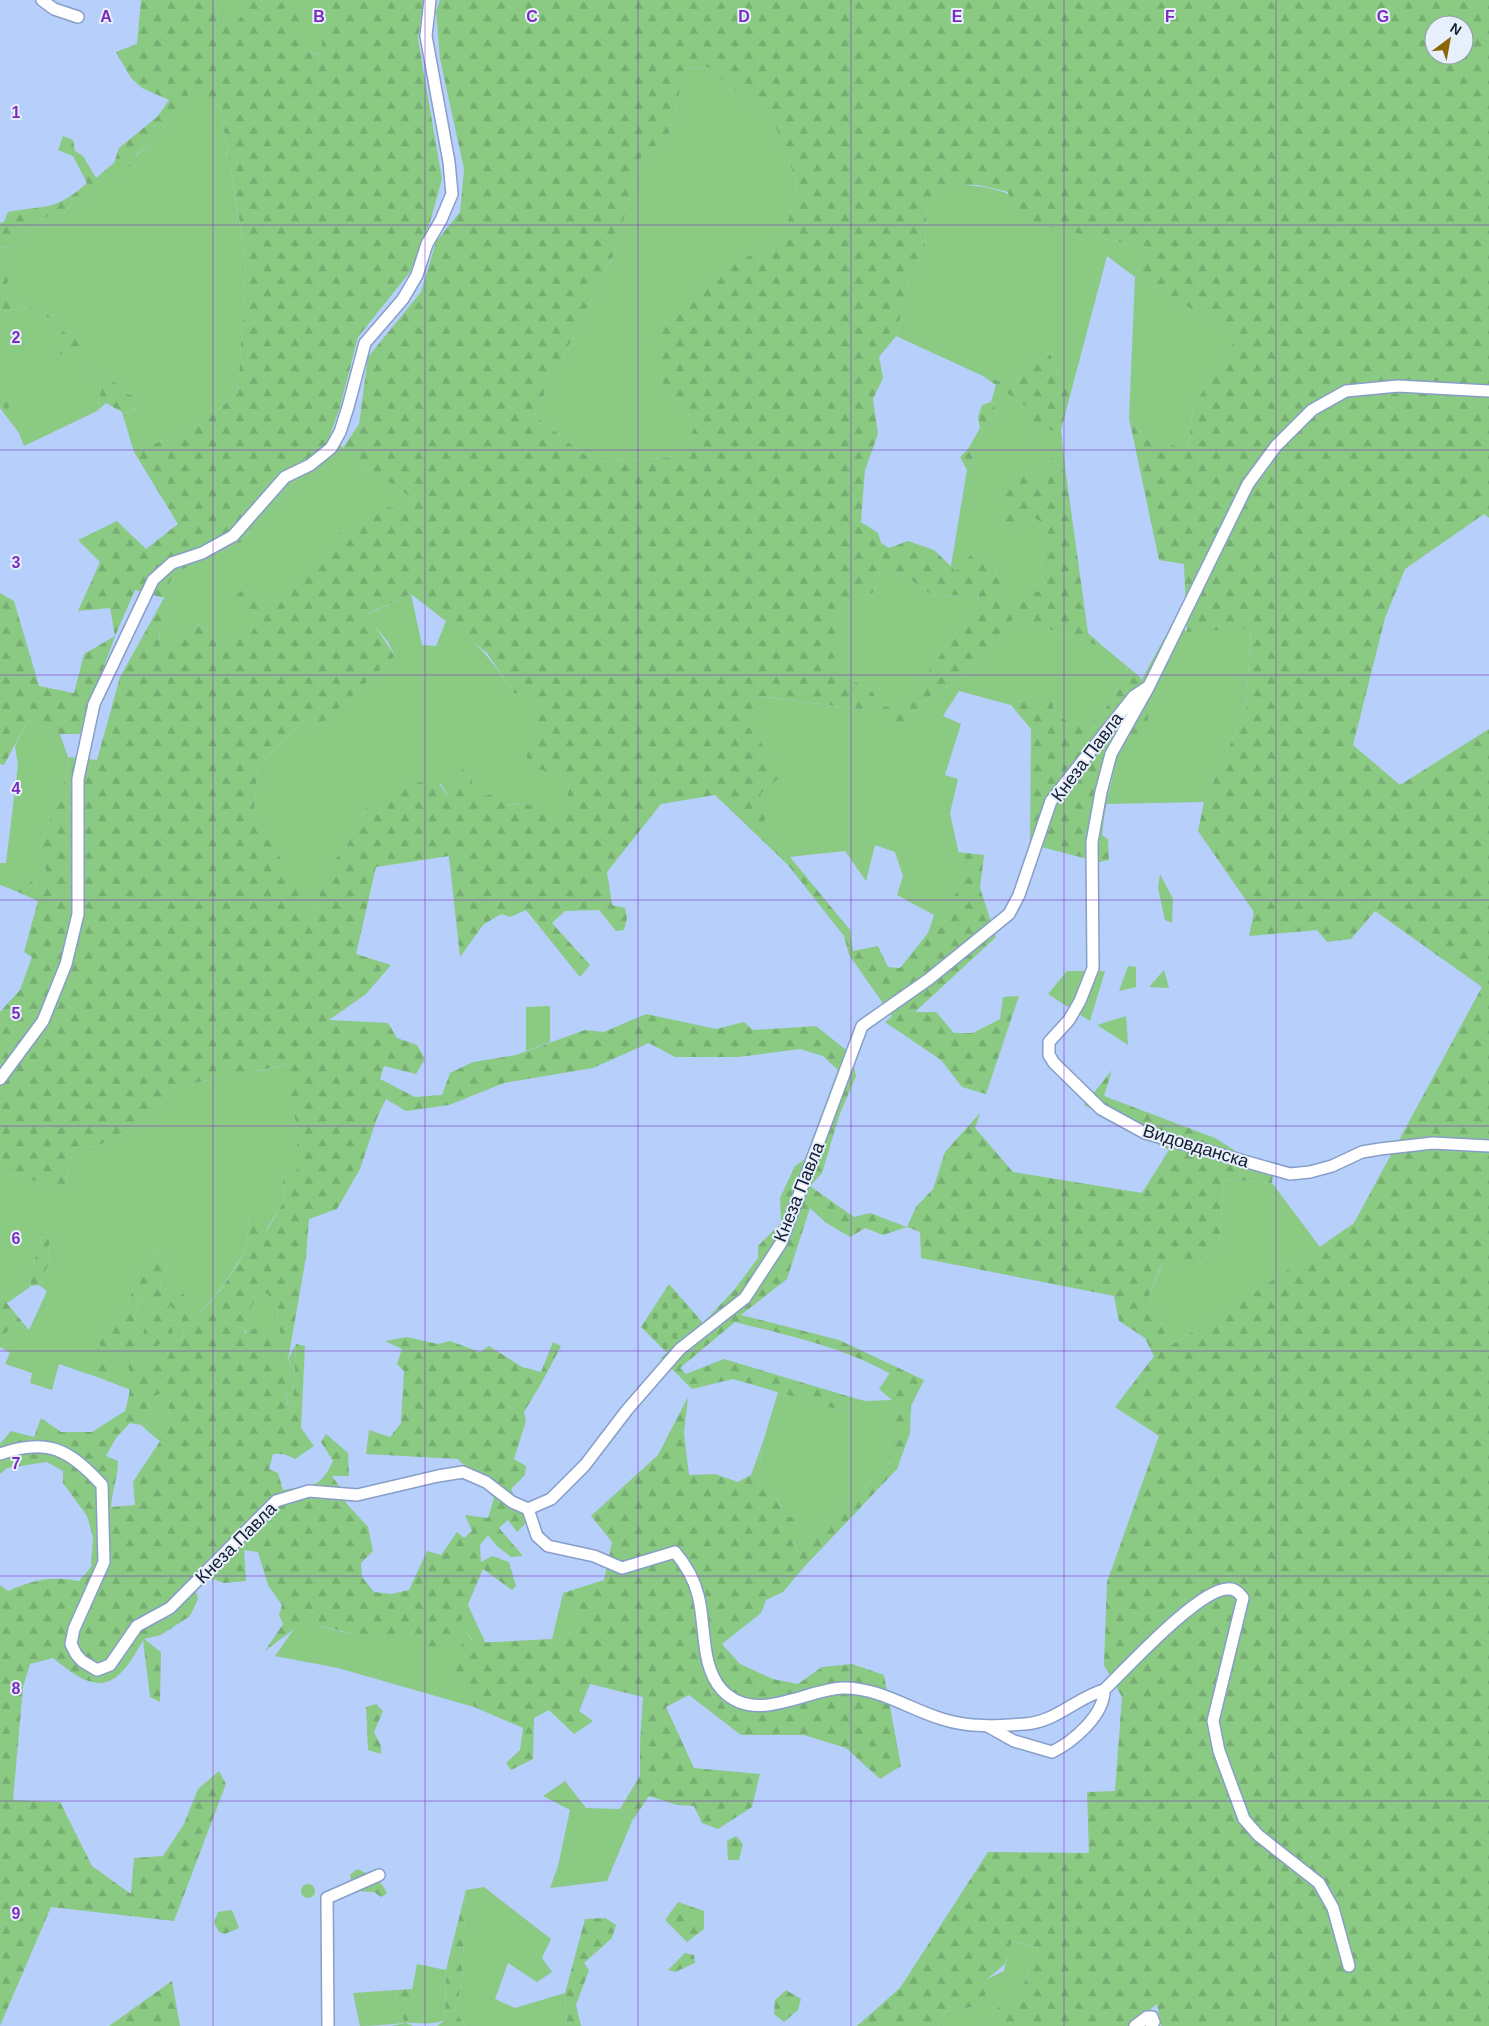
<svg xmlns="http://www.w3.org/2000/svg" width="1489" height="2026" viewBox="0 0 1489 2026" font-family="Arial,sans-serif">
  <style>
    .green { fill: #8aca83 }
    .forest { fill: url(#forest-firs); fill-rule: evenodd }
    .cemetery { fill: url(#cemetery-stones) }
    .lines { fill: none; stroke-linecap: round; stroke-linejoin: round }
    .minor-casing { stroke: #879ec8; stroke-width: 14 }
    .minor { stroke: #fff; stroke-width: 11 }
    .grid { fill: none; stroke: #7b2cbf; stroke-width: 1; stroke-opacity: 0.55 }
    .labels { text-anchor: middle; stroke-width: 4; stroke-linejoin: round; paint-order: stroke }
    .street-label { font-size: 18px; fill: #151e2e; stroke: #e7effd }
    .grid-label { font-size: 16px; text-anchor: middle; font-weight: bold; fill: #7b2cbf; stroke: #e7effd; stroke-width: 4; stroke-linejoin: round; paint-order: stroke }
  </style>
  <defs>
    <pattern id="forest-firs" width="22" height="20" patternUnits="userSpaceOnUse" patternTransform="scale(1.25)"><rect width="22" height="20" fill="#8aca83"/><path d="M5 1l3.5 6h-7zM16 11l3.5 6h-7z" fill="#76ad71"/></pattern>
    <pattern id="cemetery-stones" width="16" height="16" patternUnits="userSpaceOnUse" patternTransform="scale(1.25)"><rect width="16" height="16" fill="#8aca83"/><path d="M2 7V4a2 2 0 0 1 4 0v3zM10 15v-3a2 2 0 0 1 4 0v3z" fill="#76ad71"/></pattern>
  </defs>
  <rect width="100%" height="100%" fill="#b6cffb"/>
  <!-- green -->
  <g class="green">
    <polygon points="215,0 242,0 247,10 236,24 219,24"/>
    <polygon points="260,0 327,0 329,6 321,55 304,50 266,11"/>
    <polygon points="709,67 775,125 797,184 785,233 751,255 663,383 696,424 681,457 594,462 534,415 614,254 643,150 668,140 685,69"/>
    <path d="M196,83L220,107L246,260L238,393L201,424L134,452L122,412L131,413L137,408V397L119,391L117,384L102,375L92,365L90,377L98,380L101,389L97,411L24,446L19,433L0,408V405L7,410L4,385L0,384V313L21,308L63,321L62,318L8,301L5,290L11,273L0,254V247L12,248C25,233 42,213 64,213L73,203L89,198L156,138Z"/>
    <path d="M957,185C1016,185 1034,212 1084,233C1103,240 1127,243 1147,248L1135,277L1239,335L1193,407L1188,448L1147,440L1129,418L1135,277L1107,256L1075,377H1060L1050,354L1033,362L1013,385L983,376L896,336L908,284L925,252L927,199Z"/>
    <polygon points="996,385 1028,408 1039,430 1061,430 1066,474 1051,457 1041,475 1025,471 1017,530 1021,517 1033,517 1049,527 1040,574 1049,590 1030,600 1007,600 990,556 956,571 951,566 967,470 974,458 968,449 980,428 992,424 997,412 991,402"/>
    <polygon points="343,448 358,454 361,470 384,479 416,501 413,512 302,579 286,599 273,602 250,635 223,644 199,624 185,639 160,649 159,628 171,615 164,598 172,574 241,542 295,481"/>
    <polygon points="881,569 906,576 933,596 963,595 979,588 978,607 958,630 899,715 905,726 934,692 953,685 985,658 1014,617 1105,648 1128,667 1114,695 1099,720 1072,725 1053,713 1054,701 1031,696 1011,705 959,691 943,716 961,724 945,775 958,779 950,813 964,878 949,906 934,915 897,895 903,876 895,852 875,845 866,881 845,851 789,857 761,827 769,805 760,794 748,726 757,696 874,711 874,693 832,668 842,598 873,593"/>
    <path d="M411,594L422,645L436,646L446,621C479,642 492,661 514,693L534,695L539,732L570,780L563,826L518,803L505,806L472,799V771L462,769L455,790L449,798L441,784L382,801L381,811L374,815L367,806L346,847L324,872L316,912L299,910L254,812L258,766L307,717L315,729L395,656L388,642L366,615Z"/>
    <polygon points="1172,624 1187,631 1251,627 1246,710 1204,802 1106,804 1117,758 1126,740 1154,696 1142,679"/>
    <polygon points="27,722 60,734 68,757 66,776 39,850 49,881 42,894 27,876 11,889 0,885 0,863 6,863 18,765 15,746"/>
    <polygon points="1160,874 1173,899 1172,923 1165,920 1158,888"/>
    <polygon points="1128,966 1136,967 1136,987 1119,991"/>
    <polygon points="1164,970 1169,988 1149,987"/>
    <polygon points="1067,971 1105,971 1090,1021 1048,994"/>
    <polygon points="550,1006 550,1042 526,1051 526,1007"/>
    <polygon points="1126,1016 1128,1045 1097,1025"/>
    <path d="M287,1065L297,1129V1170L283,1179L284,1201L266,1230L249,1217C248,1226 248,1236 246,1245C241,1262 211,1306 196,1314L190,1299L174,1289L161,1293L160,1283L169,1262L157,1249L136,1277L128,1305L99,1342L118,1337L131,1369V1390L105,1380L112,1366L96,1372L94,1376L59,1364L52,1390L30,1383L32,1373L5,1364L10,1353L1,1338L14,1324L29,1330L47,1291L39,1285L50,1261L48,1248L51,1239L42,1237L30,1273L31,1286L6,1304L0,1295V1171L64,1189L74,1148L97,1146L150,1122L174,1087Z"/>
    <polygon points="1224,1179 1272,1183 1320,1247 1251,1295 1171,1345 1148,1298 1162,1264 1200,1264 1219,1246"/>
    <path d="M264,1292L277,1301L278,1325L288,1360L296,1344L292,1418C286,1399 282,1385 292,1368L289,1361L280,1366C250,1338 226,1329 264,1292Z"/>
    <polygon points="146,1296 153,1304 149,1321 143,1331 173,1332 168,1310 170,1305 181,1316 184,1336 174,1343 165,1358 134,1367 130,1354 139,1347 135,1315 140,1297"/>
    <path d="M890,1373L904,1382L900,1406L891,1425L888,1465L832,1518L813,1526L800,1554C784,1529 786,1494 758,1480L763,1442L778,1392L846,1412L854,1398L865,1401L892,1400L879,1389Z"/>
    <polygon points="162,1393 169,1401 168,1418 163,1429 151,1434 141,1425 150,1406 147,1399"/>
    <polygon points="563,1593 583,1621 579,1630 552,1639"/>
    <path d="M467,1603L486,1644L474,1643L468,1633L462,1679L474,1707L338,1668L275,1656L294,1629L312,1610L320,1626C347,1635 373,1637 401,1639L408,1627L415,1634L452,1642Z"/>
    <polygon points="565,1781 586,1808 620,1809 632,1821 607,1881 550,1888 558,1866 570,1810 543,1796"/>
    <polygon points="484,1887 551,1939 542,1958 552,1972 537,1982 508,1963 495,1999 515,2008 565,1993 567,2026 465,2026 455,2011 462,1982 466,1890"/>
    <polygon points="1011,1941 1038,1948 1022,1988 994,2011 991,2026 938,2026 946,2011 983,2005 987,1979 1004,1971"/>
    <path d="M417,1964L446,1970L445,2020C427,2026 420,2022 404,2023C389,2024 375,2026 360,2026L353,1993L398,1990L394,2005L424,1988L412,1991Z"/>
  </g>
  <!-- forest -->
  <g class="forest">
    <path d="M141,0H215L219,24H235L247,10L242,0H260L266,10L285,1L304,12V50L320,55L329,6L327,0H424L418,39L442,179L430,222L410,272L358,337L340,407L330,435L343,448L359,424L368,357L421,292L436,242L460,212L464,169L440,59L436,11L440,0H1489V518L1484,514L1405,569L1385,618L1353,745L1400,785L1489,729V2026H1161L1157,2004L1129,2026H991L994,2011L1022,1988L1038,1948L1012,1941L1005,1964L987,1979L984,2005L946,2011L938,2026H857L900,1988L988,1852L1089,1853L1087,1792L1115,1791L1122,1697L1104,1665L1107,1582L1159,1436L1115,1407L1154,1356L1145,1338L1119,1321L1114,1296L921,1258L920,1232L907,1227L883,1235L865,1228L850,1237L825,1222L810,1208L787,1279L741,1315L839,1340L924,1380L911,1406L910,1433L897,1469L804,1567L783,1592L766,1600L761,1613L722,1644L740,1664L773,1679L798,1684L822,1667L852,1664L884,1675L901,1766L880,1779L846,1748L804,1735H741L689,1695L666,1707L694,1768L760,1774L752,1807L718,1829L702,1823L694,1806L677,1805L649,1796L632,1821L620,1809L640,1776V1742L643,1697L590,1684L579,1711L593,1721L574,1734L549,1710L534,1718L533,1759L511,1770L506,1763L520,1750L523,1728L474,1707L462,1679L453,1666L467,1633L474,1643L552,1639L579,1630L583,1621L563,1593L604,1580L612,1542L591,1516L658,1455L688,1397L684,1433L689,1475L715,1474L738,1482L751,1475L763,1442L758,1480L771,1486L785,1516L801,1519L793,1542L800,1554L813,1526L832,1518L888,1465L891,1425L900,1406L893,1400L904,1382C853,1349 794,1337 735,1322L680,1368L686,1374L724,1359L854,1398L846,1412L733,1379L692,1389L661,1358L703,1323L735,1289L758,1258V1246L781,1223L780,1198L795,1166L805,1159L838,1070L823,1056L800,1049L738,1057H675L649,1043L593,1068L504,1083L449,1105L406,1111L386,1099L377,1118L360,1169L337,1209L309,1219L306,1257L288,1360L292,1368C283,1384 284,1399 292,1416L296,1344L305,1346L301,1428L314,1446L295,1459L284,1454H273L269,1469L278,1473L283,1490C312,1484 319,1491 333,1461L321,1442L326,1434L348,1453L349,1476H332L342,1490L346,1503L368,1527L373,1551L361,1563L362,1577L374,1592L391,1594L409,1590L427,1551L441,1555L457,1532L464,1538L472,1531L465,1515L488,1518L494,1498L458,1459L366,1454L369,1430L390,1437L401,1423L404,1371L397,1364L402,1349L385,1341L407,1337L438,1344L450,1341L480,1352L489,1346L522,1367L541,1372L553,1342L561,1346L542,1382L524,1412L526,1421L514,1459L526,1466L525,1475L511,1489L527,1522L517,1532L508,1520L499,1528L523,1556L511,1557L497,1546L488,1535L480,1545L481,1562L492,1556L509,1562L516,1586L512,1590L483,1569L452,1642L423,1651L415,1642V1634L408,1627L401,1639L365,1637L320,1626L312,1610L294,1629L265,1651L283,1624L279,1615L282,1605L268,1585L258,1552L244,1550L246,1581L224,1583L208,1577L195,1588L198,1599L190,1616L161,1635L144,1639L161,1652L160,1702L150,1697L143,1640C116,1691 98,1696 53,1658L30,1664L23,1687L13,1800L60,1802L92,1866L131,1894L134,1858L163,1856L184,1824L198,1789L219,1771L226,1784L174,1921L51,1907L0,2026V1585L8,1591C35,1580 50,1576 79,1581L91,1567L93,1537L87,1516L63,1483V1471L47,1462L7,1468L0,1474V1444L11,1431L34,1437L41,1418L61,1432H92L125,1411C134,1381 131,1366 118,1337L103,1352L112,1366L105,1380L94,1376L96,1371L92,1362L103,1352L99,1342L128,1305L136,1277L157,1249L169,1262L160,1283L161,1292L174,1289L191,1299L196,1314C211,1307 242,1262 246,1245C248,1236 248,1226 249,1217L263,1215L267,1230L284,1201L283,1179L297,1170V1130L286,1065L174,1087L150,1122L97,1146L74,1148L64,1189L0,1171V1012L20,990L32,957L24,952L38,901L11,889L27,876L42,894L49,881L39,850L66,776L68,757L97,760L120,677L164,598L135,590L115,636L80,734H60L27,722L4,765L0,764V593L14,601L39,686L74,693L84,654L115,636L110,608L78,611L100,562L78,540L117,521L146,549L178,524L134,452L201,424L238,393L246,259L220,107L196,84L156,138L135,156L132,164L89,198L73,203L64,213C42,213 25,233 12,248L0,247V223L4,222L8,212C46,205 56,211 87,183L73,156L58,150L63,136L73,140L75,151L83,156L96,178L114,163L119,148L157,117L169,100L142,88L131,78L116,52L137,44ZM1434,25H1464V55H1434ZM708,67L775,125L797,184L785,233L751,255L698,283L654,333L663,383L696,424L680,457L594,462L534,415L614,254L643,151L668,140L685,69ZM957,185H979L1008,192L1015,220L1147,248L1135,277L1238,335L1193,407L1188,448L1147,440L1129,418L1159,560L1184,564L1187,632L1251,628L1246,710L1204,802L1198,831L1254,912L1249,936L1317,930L1327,942L1351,939L1375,911L1482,987L1354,1223L1251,1295L1171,1345L1148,1298L1161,1265L1200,1264L1219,1246L1224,1179L1272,1183L1273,1175L1215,1138L1104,1096L1112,1070L1084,1105L1169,1150L1142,1193L1013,1172L975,1128L980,1113L945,1152L933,1189L916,1207L907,1227L870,1213L854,1217L810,1186L822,1173L839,1116L856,1076L851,1054L816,1026L753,1030L744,1022L716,1029L646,1014L604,1032L585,1030L516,1055L473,1062L450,1073L442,1095L415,1097L380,1079L384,1066L416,1074L425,1059L417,1045L397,1038L388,1023L329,1020L366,994L391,965L356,954L376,867L449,856L460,957L483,925L501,914L510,917L526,910L580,977L590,965L552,923L565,911L599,910L616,931L624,930L627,918L625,908L612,905L607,872L661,804L715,795L788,865L844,936L849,955L892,1016L885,1022L941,1060L962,1087L986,1094L1019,996L1003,997L1000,1019L973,1033H954L936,1012H915L996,937L980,888L984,855L958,852L964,878L949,906L934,915L928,933L900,968L888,967L878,946L853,951L850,930L790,857L762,827L770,805L760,794L779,778L773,759L748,726L758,696L874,711L883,724L905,726L934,692L953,685L985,658L1014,617L1105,648L1088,633L1066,474L1051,457L1041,475L1025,471L999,497L1007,527L1017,530L1021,517H1033L1049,527L1040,574L1049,590L1034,592L1030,600H1007L990,556L971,555L956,571L934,550L908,541L889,548L881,543L878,533L861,522L865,470L878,434L873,399L883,378L879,357L896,336L908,284L925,252L927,200ZM343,448L358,454L361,470L384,479L416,501L413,512L375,505L336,535L286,599L273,602L246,586L231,601L261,616L250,635L223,644L199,624L185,639L160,648L159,628L171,615L164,598L173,574L241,542L295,481ZM881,569L906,576L933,596L963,595L979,588L978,607L958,630L899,714L886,706L875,711L874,693L833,668L842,599L873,593ZM411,594L487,653L514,693L534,696L539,732L527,741V764L570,781L563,825C542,810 533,799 505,806L496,793L472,799V770L462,769L455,790L449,798L435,778L388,791L382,801L381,811L374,815L367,806L346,847L324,872L316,912L299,910L300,892L254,812L258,766L307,717L315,730L395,656L367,614ZM264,1292L277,1301L278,1325L288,1360L280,1366L269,1330L264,1324L245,1333C243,1316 252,1304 264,1292ZM146,1296L153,1304L149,1321L143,1331L153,1350L173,1332L168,1310L170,1306L181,1316L184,1336L174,1343L165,1358L134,1367L130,1354L139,1347L135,1315L140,1297ZM162,1393L169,1401C168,1419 169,1426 151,1434L160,1441L133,1482L135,1505L111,1507C112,1491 118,1477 118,1461L106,1456L116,1438L130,1423L141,1425L150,1406L147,1399Z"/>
    <polygon points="0,254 11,273 5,290 8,301 62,318 63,322 21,308 0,313"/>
    <polygon points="23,325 29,332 27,345 17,344 13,336 17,328"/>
    <polygon points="63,331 78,339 83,352 72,351 68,348 61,354 54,353 55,344"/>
    <polygon points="1050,354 1060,377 1075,377 1061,430 1039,430 1035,444 1027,441 1028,408 983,376 1013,385 1033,362"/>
    <path d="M91,365C101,370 107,378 117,384L119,391L137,397V407L131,413L122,412L106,403L97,411L101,389L98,380L90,377Z"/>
    <polygon points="0,384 4,384 12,401 7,410 0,405"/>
    <polygon points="991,402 997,412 992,424 980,428 978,417 982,405"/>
    <polygon points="968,449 974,458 967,470 960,457"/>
    <path d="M1128,667L1142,679L1154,696L1142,739L1126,740C1111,770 1106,802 1102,835L1108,839L1109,860L1099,862L1030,844L1031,729L1011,705L1031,696L1054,700L1053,713L1072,724L1099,720L1114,695Z"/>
    <polygon points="42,1237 51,1239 48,1248 50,1261 39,1285 31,1286 30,1273"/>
    <polygon points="0,1295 29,1330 14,1324 1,1338 10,1353 0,1347"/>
    <polygon points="376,1704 383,1711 374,1732 381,1746 381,1754 368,1750 366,1707"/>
    <polygon points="736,1836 743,1844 739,1860 728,1860 727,1841"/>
    <path d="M357,1869C369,1874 383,1880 387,1894L381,1897L374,1892L353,1891L350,1875Z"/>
    <circle cx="308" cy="1891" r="7"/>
    <polygon points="466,1890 462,1982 455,2011 465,2026 437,2026 445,2020 446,1970"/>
    <polygon points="678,1902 704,1911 704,1929 687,1942 665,1920"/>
    <polygon points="232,1910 239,1928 225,1934 219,1932 214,1923 218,1912"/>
    <polygon points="605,1918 616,1925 612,1938 584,1963 589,1970 576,2005 581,2026 567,2026 565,1993 585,1919"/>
    <polygon points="685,1953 694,1955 695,1963 675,1972 668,1970"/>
    <polygon points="172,1981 180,2026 109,2026"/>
    <polygon points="425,1988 406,2023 413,2026 391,2026 406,2023 394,2005 398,1990"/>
    <polygon points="786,1990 801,1999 798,2010 784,2022 774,2014 775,2000"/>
  </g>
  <!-- cemetery -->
  <polygon class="cemetery" points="669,1284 703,1323 667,1353 641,1327"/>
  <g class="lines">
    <defs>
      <g id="minor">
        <polyline points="42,0 54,9 78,17"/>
        <polyline points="1148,688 1111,754 1101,792 1092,842 1093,968 1080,1001 1069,1020 1049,1042 1049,1055 1054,1063 1101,1109 1145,1133 1290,1174 1310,1172 1332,1166 1362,1152 1380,1149 1433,1143 1489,1146"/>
        <polyline points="0,1079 43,1021 66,964 78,914 78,779 94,704 153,580 172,563 202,553 233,536 285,477 310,465 331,448 340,432 348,407 365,343 403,299 417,275 427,244 441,220 452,194 449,162 426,36 430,0"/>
        <path d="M0,1454C48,1437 70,1450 102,1485L104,1562L74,1629L71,1644L76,1654L82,1661L97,1670L110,1665L137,1626L170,1608L276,1501L309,1491L357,1495L438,1476L463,1472L486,1482L512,1502L528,1509L551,1499L585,1465L627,1410L680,1349L745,1298L781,1243L862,1026L929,979L1009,914L1019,895L1051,801L1134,696L1149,686L1248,484L1276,446L1312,410L1346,391L1398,386L1489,391"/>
        <path d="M528,1509L537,1536L548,1546L594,1556L622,1568L675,1552C686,1565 694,1579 698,1595C706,1624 700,1666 722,1690C755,1725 804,1690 842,1688C878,1687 909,1709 942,1719C970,1728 997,1726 1025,1724C1056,1722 1076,1698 1104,1690C1127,1668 1198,1590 1227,1589C1235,1588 1239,1593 1243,1598L1213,1721L1219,1751L1244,1819L1258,1835L1319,1883L1333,1908L1349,1966"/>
        <path d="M989,1727L1014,1741L1052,1752C1073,1742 1104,1715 1104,1691"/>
        <polyline points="328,2026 327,1898 379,1875"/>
        <polyline points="1135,2026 1147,2017 1152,2017 1154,2022 1151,2026"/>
      </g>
    </defs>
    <!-- minor casing -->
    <use href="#minor" class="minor-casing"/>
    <!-- minor -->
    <use href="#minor" class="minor"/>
  </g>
  <!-- grid -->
  <path class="grid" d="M213,0V2026M425,0V2026M638,0V2026M851,0V2026M1064,0V2026M1276,0V2026M0,225H1489M0,450H1489M0,675H1489M0,900H1489M0,1126H1489M0,1351H1489M0,1576H1489M0,1801H1489"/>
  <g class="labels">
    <!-- street labels -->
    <g class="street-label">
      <text transform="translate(1087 757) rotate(-53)" y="6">Кнеза Павла</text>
      <text transform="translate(1196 1146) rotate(17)" y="6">Видовданска</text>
      <text transform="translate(799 1192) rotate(-68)" y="6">Кнеза Павла</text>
      <text transform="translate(236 1543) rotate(-45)" y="6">Кнеза Павла</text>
    </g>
  </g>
  <g class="grid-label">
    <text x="106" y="22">A</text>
    <text x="319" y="22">B</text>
    <text x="532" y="22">C</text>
    <text x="744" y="22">D</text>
    <text x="957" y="22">E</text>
    <text x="1170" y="22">F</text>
    <text x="1383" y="22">G</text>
    <text x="16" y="118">1</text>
    <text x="16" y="343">2</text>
    <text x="16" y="568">3</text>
    <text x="16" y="794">4</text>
    <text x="16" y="1019">5</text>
    <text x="16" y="1244">6</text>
    <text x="16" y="1469">7</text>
    <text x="16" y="1694">8</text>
    <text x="16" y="1919">9</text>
  </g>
  <!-- north arrow -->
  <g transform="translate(1449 40) rotate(32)"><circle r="24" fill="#e7effd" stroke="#939baa"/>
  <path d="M0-4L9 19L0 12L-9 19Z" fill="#8c6506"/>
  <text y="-8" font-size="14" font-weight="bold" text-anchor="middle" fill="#151e2e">N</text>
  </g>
</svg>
